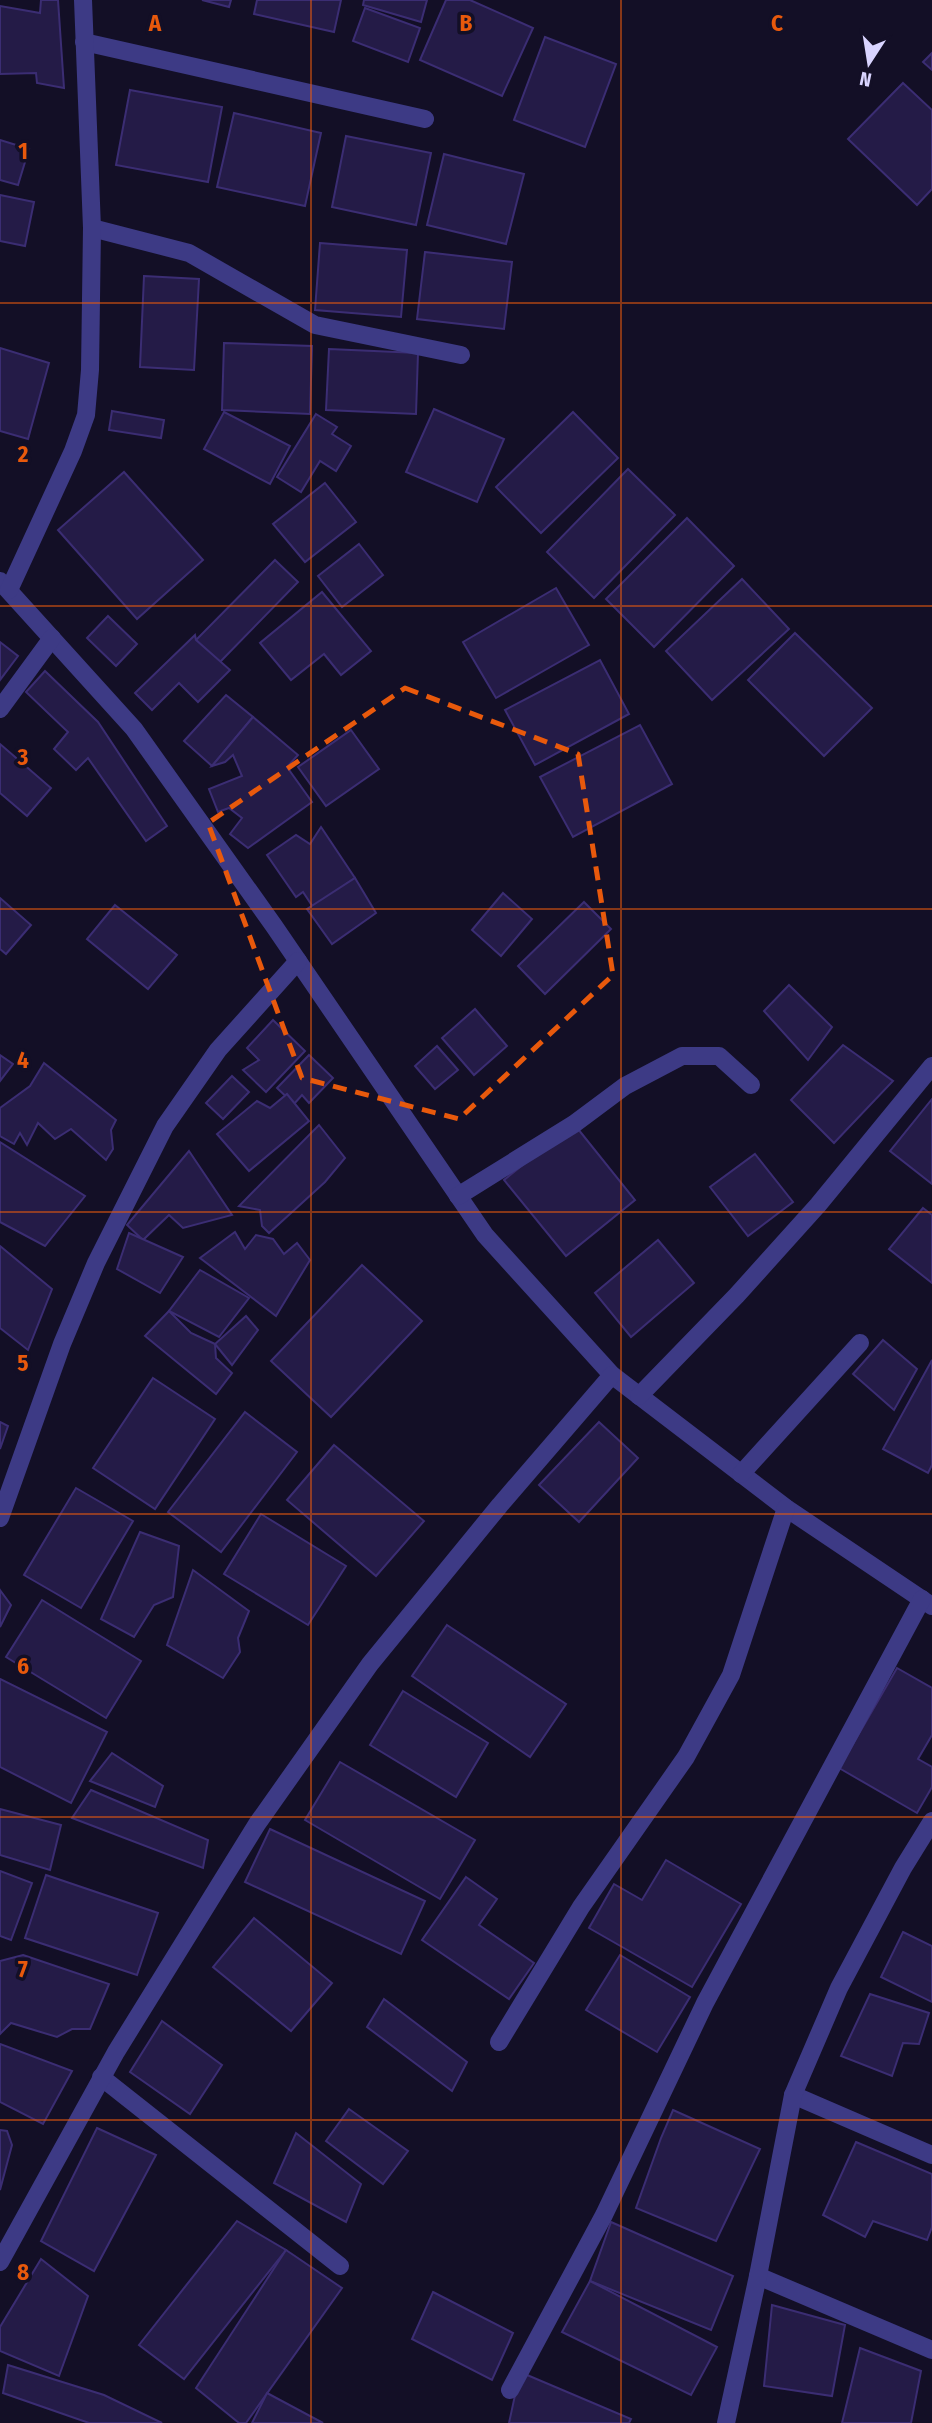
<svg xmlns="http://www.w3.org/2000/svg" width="932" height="2423" viewBox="0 0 932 2423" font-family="'Fira Sans Condensed',sans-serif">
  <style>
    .building { fill: #241b47; stroke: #3b2d73; stroke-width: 2 }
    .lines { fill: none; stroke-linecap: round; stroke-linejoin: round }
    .street { stroke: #3d3a85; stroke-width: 18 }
    .marked { fill: none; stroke: #e8590c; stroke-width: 5; stroke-dasharray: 14 9; stroke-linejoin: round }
    .grid { fill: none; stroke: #e8590c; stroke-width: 2; stroke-opacity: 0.55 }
    .grid-label { font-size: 23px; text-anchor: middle; font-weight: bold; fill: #e8590c; stroke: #130f26; stroke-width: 7; stroke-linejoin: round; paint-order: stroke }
  </style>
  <rect width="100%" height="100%" fill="#130f26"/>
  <!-- building -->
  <g class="building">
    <polygon points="41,0 58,0 64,88 37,83 36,73 0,74 0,6 40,13"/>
    <polygon points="202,0 231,0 229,7"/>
    <polygon points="257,0 341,0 334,32 254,14"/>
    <polygon points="364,0 427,0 421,22 363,5"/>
    <polygon points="446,0 470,0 533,28 502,96 420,60"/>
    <polygon points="365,8 420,28 408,62 353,41"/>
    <polygon points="545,37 616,64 585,147 514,120"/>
    <polygon points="932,53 932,70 923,62"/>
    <polygon points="903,83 932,110 932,189 917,205 848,139"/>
    <polygon points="130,90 222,107 208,182 116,165"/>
    <polygon points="234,113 321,133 305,206 217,187"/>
    <polygon points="346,136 431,153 416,225 332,207"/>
    <polygon points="0,140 29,149 18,185 0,180"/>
    <polygon points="444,154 524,174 506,244 427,225"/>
    <polygon points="0,195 34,202 25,246 0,241"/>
    <polygon points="320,243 407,250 401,317 315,310"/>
    <polygon points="425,252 512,262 504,329 417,319"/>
    <polygon points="144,276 199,279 194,370 140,367"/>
    <polygon points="224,343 312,346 310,414 222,410"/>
    <polygon points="0,348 49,363 28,439 0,431"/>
    <polygon points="329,349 418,353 416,414 326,410"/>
    <polygon points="434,409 504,439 477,502 406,472"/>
    <polygon points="112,411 164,420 161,438 109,430"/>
    <polygon points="224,412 290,446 270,484 204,449"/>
    <polygon points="573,412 618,458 541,533 496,487"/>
    <polygon points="316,414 337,427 332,434 351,446 336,471 320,461 301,492 277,477"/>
    <polygon points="628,469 675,515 594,598 547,552"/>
    <polygon points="124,472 203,560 137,619 58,530"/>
    <polygon points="325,483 356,522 305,562 273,524"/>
    <polygon points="687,518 734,566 654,647 606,599"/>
    <polygon points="359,544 383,575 342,607 318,576"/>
    <polygon points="275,560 298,582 219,663 196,640"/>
    <polygon points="742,579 789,629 712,700 666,651"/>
    <polygon points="556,588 589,645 496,698 463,642"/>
    <polygon points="322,592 371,651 341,675 324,654 291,680 260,643"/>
    <polygon points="108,616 137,644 116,666 87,638"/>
    <polygon points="795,633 872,708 824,756 748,680"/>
    <polygon points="195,635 196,640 230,670 198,702 179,683 152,710 135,693"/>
    <polygon points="0,642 18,656 0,680"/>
    <polygon points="600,660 629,714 535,765 505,710"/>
    <polygon points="45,671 98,722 167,826 146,841 88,758 76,770 54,749 68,732 26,692"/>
    <polygon points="226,695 253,717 212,766 184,741"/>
    <polygon points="253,717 298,755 287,767 312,802 248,848 230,834 242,818 229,808 218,812 209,789 242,776 233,755 225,762 212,766"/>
    <polygon points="640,725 672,784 573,837 540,777"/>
    <polygon points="351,730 379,769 326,806 298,767"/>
    <polygon points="0,744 51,788 27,816 0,793"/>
    <polygon points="321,827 355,878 313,907 303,892 296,897 267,855 296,835 310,844"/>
    <polygon points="355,878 376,913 332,944 307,909"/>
    <polygon points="503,893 532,919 501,956 472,930"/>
    <polygon points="0,898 31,925 6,954 0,949"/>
    <polygon points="584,902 611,929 545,994 518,966"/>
    <polygon points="115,905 177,955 148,989 87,939"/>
    <polygon points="789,985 832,1027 808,1060 764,1011"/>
    <polygon points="475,1009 507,1046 474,1075 442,1038"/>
    <polygon points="273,1020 305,1051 266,1092 243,1070 259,1060 247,1048"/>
    <polygon points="843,1045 893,1081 834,1143 791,1100"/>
    <polygon points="437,1046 458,1070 435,1089 415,1066"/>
    <polygon points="0,1055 13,1064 0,1081"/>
    <polygon points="309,1055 333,1078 309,1103 302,1095 294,1104 277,1088"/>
    <polygon points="44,1063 116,1120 111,1130 113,1149 106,1160 71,1129 55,1139 38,1123 27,1145 20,1133 14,1144 0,1136 0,1108 30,1086"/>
    <polygon points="232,1076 249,1092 223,1119 206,1103"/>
    <polygon points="287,1094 309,1121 249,1171 217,1134 257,1101 270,1108"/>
    <polygon points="932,1099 932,1184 890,1151"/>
    <polygon points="574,1124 635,1200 566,1256 504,1180"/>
    <polygon points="319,1125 345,1158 325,1182 269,1233 262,1226 260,1210 239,1206"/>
    <polygon points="0,1142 85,1196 45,1246 0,1222"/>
    <polygon points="189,1151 232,1215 183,1228 169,1215 143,1240 127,1225"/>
    <polygon points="755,1154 793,1202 748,1236 710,1187"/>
    <polygon points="923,1208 932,1215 932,1283 889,1249"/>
    <polygon points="235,1232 245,1249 256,1235 273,1239 284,1254 297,1243 310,1260 276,1316 200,1258"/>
    <polygon points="129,1233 183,1257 160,1293 117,1269"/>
    <polygon points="658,1240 694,1283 631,1337 595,1293"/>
    <polygon points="0,1246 52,1289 28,1350 0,1328"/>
    <polygon points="362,1265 422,1321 331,1417 271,1361"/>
    <polygon points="200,1270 249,1298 219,1337 169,1311"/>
    <polygon points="169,1311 191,1333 215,1344 216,1358 232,1373 216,1394 145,1336"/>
    <polygon points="246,1316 258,1330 232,1365 215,1344"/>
    <polygon points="883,1340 917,1369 894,1410 853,1374"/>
    <polygon points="932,1360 932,1465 928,1473 883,1449"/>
    <polygon points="153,1378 215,1419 155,1509 93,1468"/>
    <polygon points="245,1412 297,1452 221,1552 168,1512"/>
    <polygon points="0,1422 8,1426 0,1449"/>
    <polygon points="599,1422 638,1458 579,1522 539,1485"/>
    <polygon points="334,1445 424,1521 376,1576 287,1500"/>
    <polygon points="76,1488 133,1521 81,1608 24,1575"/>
    <polygon points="261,1514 346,1566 308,1625 224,1574"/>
    <polygon points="140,1532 179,1546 173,1597 154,1605 134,1637 101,1619"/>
    <polygon points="193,1570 249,1611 238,1638 240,1652 223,1678 167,1645"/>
    <polygon points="0,1590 11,1605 0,1627"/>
    <polygon points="42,1600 141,1661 106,1718 6,1657"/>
    <polygon points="447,1625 566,1704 530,1757 412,1676"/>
    <polygon points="897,1668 932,1688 932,1735 918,1759 932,1767 932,1787 917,1813 839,1768"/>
    <polygon points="0,1679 107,1732 71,1803 0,1767"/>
    <polygon points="403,1691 488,1743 456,1797 370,1745"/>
    <polygon points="112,1753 163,1786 155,1807 90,1781"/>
    <polygon points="340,1762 475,1840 440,1899 305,1820"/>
    <polygon points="91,1790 208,1840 203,1868 72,1818"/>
    <polygon points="0,1809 61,1825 50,1870 0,1855"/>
    <polygon points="270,1829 425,1901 401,1954 245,1882"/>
    <polygon points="666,1860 741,1904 692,1987 589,1928 614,1884 642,1900"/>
    <polygon points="0,1871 32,1883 11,1940 0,1936"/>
    <polygon points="46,1875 158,1913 137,1975 25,1938"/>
    <polygon points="466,1877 497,1899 479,1925 534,1963 509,1999 422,1940"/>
    <polygon points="254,1918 332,1983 291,2031 213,1967"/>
    <polygon points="903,1932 932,1946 932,2002 881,1977"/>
    <polygon points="23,1955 109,1984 90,2029 72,2029 57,2037 11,2023 0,2034 0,1961"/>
    <polygon points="620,1955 690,1997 657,2052 586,2010"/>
    <polygon points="870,1994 929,2013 919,2044 903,2043 892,2076 841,2056"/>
    <polygon points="384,1999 467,2062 452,2091 367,2027"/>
    <polygon points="162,2021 222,2065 190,2114 130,2072"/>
    <polygon points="0,2044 72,2071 43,2124 0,2102"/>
    <polygon points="349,2109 408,2151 383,2184 326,2141"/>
    <polygon points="673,2110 760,2149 716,2241 636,2208 661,2138"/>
    <polygon points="97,2128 156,2155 94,2271 41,2241"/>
    <polygon points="0,2130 7,2131 12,2145 0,2190"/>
    <polygon points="296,2133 361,2184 346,2222 274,2183"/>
    <polygon points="856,2142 932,2174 932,2227 927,2240 873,2221 865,2237 823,2215"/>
    <polygon points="237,2221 286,2250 184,2379 139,2345"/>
    <polygon points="611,2222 733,2276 711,2330 590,2281"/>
    <polygon points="286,2250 342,2288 246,2423 239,2423 196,2388"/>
    <polygon points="41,2259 88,2296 59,2376 0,2351 0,2327"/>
    <polygon points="590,2281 717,2347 691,2395 562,2332"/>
    <polygon points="433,2292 513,2333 492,2380 412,2339"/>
    <polygon points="772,2305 845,2325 832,2396 764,2386"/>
    <polygon points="860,2348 921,2371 911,2423 842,2423"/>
    <polygon points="8,2365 104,2395 162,2423 89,2423 3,2393"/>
    <polygon points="520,2372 631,2419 629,2423 509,2423"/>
    <polygon points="267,2393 323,2423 252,2423"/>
  </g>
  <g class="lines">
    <!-- street -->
    <g class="street">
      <polyline points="84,42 425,119"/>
      <polyline points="92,228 189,253 315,325 461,355"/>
      <polyline points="0,581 134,729 274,926 485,1235 612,1375 786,1508 932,1606"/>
      <polyline points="9,590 73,451 86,415 90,370 92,228 83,0"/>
      <polyline points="0,709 52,638"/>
      <polyline points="458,1196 574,1124 625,1086 682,1056 719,1056 751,1085"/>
      <polyline points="639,1396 737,1295 818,1205 932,1066"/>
      <polyline points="741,1474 860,1343"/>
      <polyline points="0,1518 62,1344 96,1263 165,1126 218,1050 298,961"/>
      <polyline points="499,2042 581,1907 686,1757 731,1675 786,1508"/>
      <polyline points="101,2077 340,2266"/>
      <polyline points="793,2095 932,2155"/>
      <polyline points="0,2262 116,2052 257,1824 370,1664 500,1505 612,1375"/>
      <polyline points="758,2276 932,2350"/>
      <polyline points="510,2390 604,2215 705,2003 922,1599"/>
      <polyline points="726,2423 758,2276 793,2095 839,1988 903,1868 932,1821"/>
    </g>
  </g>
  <!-- marked area -->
  <path class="marked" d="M405,688L578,754L613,975L459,1119L302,1078L208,823Z"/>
  <!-- grid -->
  <path class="grid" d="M311,0V2423M621,0V2423M0,303H932M0,606H932M0,909H932M0,1212H932M0,1514H932M0,1817H932M0,2120H932"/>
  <g class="grid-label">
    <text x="155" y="31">A</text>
    <text x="466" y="31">B</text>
    <text x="777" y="31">C</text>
    <text x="23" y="159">1</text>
    <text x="23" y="462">2</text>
    <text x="23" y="765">3</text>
    <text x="23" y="1068">4</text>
    <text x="23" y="1371">5</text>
    <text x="23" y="1674">6</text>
    <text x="23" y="1977">7</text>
    <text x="23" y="2280">8</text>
  </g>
  <!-- north arrow -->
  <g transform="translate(869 63) rotate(192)" stroke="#130f26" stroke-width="5" paint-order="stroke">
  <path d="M0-5L12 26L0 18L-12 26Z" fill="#d9d4ff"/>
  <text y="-10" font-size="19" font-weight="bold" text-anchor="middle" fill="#d9d4ff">N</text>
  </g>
</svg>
